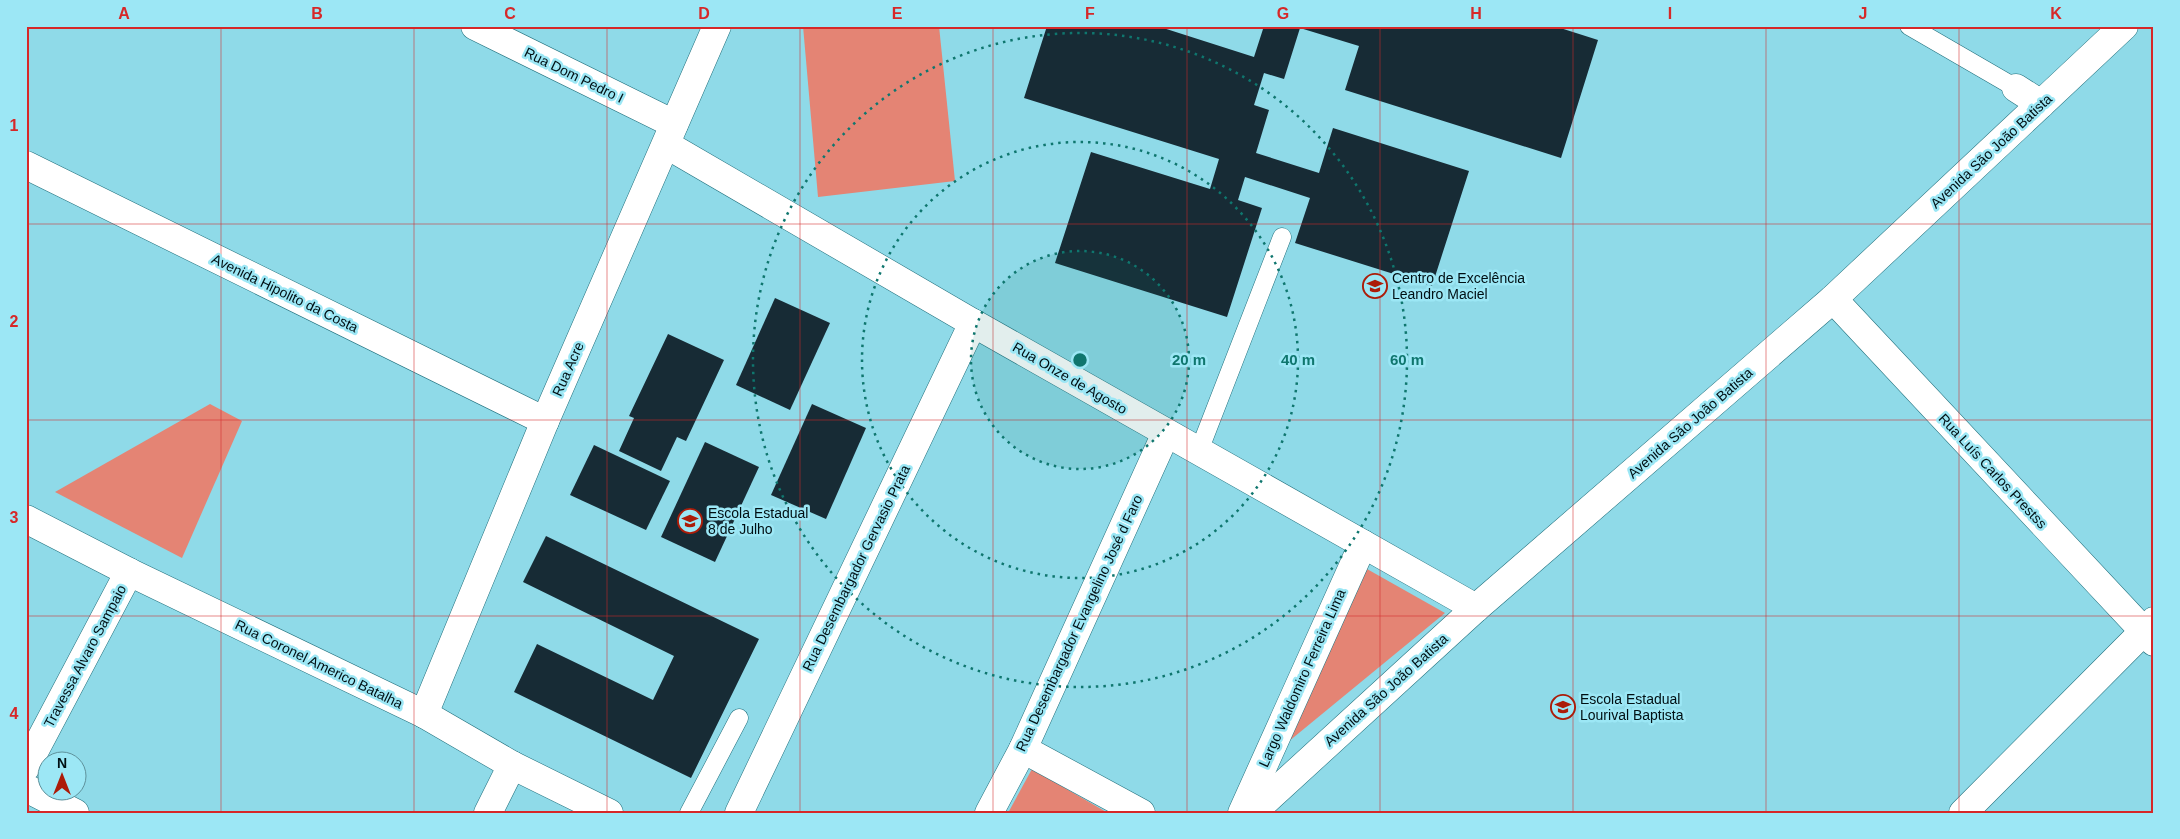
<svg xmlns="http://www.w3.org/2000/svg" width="2180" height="839" viewBox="0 0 2180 839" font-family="Helvetica,sans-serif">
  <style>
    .green { fill: #e48474 }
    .building { fill: #172b35 }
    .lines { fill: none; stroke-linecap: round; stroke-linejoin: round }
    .service-casing { stroke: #21707d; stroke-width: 19 }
    .minor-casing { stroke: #21707d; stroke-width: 29 }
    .tertiary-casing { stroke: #21707d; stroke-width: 29 }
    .service { stroke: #fff; stroke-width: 18 }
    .minor { stroke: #fff; stroke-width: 28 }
    .tertiary { stroke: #fff; stroke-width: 28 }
    .grid { fill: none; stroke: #d62828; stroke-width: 1; stroke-opacity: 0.55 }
    .ring { fill: none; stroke: #0f766e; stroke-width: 2.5; stroke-dasharray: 2.5 5 }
    .labels { text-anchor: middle; stroke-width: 5; stroke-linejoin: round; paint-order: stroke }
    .street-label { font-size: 14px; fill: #000f13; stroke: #9ce7f5 }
    .poi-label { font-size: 14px; fill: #000f13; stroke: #9ce7f5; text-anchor: start }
    .centre { fill: #0f766e; stroke: #9ce7f5; stroke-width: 2.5 }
    .ring-label { font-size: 15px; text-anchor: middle; font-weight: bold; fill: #0f766e; stroke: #9ce7f5; stroke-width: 5; stroke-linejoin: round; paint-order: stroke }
    .neatline { fill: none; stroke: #d62828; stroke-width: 2 }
    .grid-label { font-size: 16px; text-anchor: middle; font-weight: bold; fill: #d62828 }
  </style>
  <rect width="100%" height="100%" fill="#8fdae8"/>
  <!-- green -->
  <g class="green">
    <polygon points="803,26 939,26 955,181 818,197"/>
    <polygon points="210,404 242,421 182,558 55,492"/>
    <polygon points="1367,569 1445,613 1277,751"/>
    <polygon points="1032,769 1108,813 1008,813"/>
  </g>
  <!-- building -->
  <g class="building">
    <polygon points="1047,26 1157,26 1254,57 1264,26 1554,26 1598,40 1561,158 1345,90 1359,46 1300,28 1284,79 1264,73 1254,105 1269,110 1256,153 1319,173 1333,128 1469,171 1432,286 1295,243 1310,198 1245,177 1238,200 1262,208 1227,317 1055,263 1091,152 1210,189 1219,159 1024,98"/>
    <polygon points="775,298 830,323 790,410 736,385"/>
    <polygon points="668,334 724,360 686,441 677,437 661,471 619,451 634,418 629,416"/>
    <polygon points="812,404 866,428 826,519 771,495"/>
    <polygon points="705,442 759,467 715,562 661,537"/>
    <polygon points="594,445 670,481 646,530 570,495"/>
    <polygon points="546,536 759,639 691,778 514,692 537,644 653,700 674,656 523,582"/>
  </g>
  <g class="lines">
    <defs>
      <g id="service">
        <polyline points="1909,26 2016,88"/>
        <polyline points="1199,451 1282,237"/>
        <polyline points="689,813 739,718"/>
      </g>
      <g id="minor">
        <polyline points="2016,88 2041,104"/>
        <polyline points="667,145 973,323 1476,608"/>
        <polyline points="26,165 545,421"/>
        <polyline points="1833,299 2154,642"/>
        <polyline points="1023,749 1141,813"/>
        <polyline points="26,767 129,572"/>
        <polyline points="26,788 75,813"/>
        <polyline points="488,813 512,765"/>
        <polyline points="739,813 973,323"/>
        <polyline points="989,813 1023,749 1166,433"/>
        <polyline points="1242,813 1363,544"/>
        <polyline points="1963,813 2154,621"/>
      </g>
      <g id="tertiary">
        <polyline points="475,26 674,124"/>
        <polyline points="26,519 129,572 424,714 512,765 609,813"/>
        <polyline points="424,714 545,421 717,26"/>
        <polyline points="1252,813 1476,608 1833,299 2124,26"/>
      </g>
    </defs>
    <!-- service casing -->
    <use href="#service" class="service-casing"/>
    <!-- minor casing -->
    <use href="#minor" class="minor-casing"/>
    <!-- tertiary casing -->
    <use href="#tertiary" class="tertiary-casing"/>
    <!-- service -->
    <use href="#service" class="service"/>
    <!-- minor -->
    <use href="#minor" class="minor"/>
    <!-- tertiary -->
    <use href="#tertiary" class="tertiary"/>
  </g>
  <!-- grid -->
  <path class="grid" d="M221,26V813M414,26V813M607,26V813M800,26V813M993,26V813M1187,26V813M1380,26V813M1573,26V813M1766,26V813M1959,26V813M26,224H2154M26,420H2154M26,616H2154"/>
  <!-- distance rings -->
  <circle cx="1080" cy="360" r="109" fill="#0f766e" fill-opacity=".12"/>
  <g class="ring">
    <circle cx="1080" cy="360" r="109"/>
    <circle cx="1080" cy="360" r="218"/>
    <circle cx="1080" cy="360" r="327"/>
  </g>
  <!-- icons -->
  <defs>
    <symbol id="school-ring" viewBox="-11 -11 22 22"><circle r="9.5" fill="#9ce7f5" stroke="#ac1c09" stroke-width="1.5"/><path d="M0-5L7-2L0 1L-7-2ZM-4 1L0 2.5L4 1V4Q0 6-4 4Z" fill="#ac1c09"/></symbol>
  </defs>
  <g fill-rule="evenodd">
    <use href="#school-ring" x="1361" y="272" width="28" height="28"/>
    <use href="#school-ring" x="676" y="507" width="28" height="28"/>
    <use href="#school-ring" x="1549" y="693" width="28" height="28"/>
  </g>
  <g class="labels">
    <!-- street labels -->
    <g class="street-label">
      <text transform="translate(574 75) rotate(26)" y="5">Rua Dom Pedro I</text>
      <text transform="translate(1991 151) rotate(-43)" y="5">Avenida São João Batista</text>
      <text transform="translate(285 293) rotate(26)" y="5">Avenida Hipolito da Costa</text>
      <text transform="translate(568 369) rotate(-66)" y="5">Rua Acre</text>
      <text transform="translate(1070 378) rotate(30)" y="5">Rua Onze de Agosto</text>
      <text transform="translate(1690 423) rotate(-41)" y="5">Avenida São João Batista</text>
      <text transform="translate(1993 471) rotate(47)" y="5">Rua Luís Carlos Prestss</text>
      <text transform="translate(856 568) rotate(-64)" y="5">Rua Desembargador Gervasio Prata</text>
      <text transform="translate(1079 623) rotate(-65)" y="5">Rua Desembargador Evangelino José d Faro</text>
      <text transform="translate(85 656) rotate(-62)" y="5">Travessa Alvaro Sampaio</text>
      <text transform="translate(319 664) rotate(26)" y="5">Rua Coronel Americo Batalha</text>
      <text transform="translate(1302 678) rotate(-66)" y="5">Largo Waldomiro Ferreira Lima</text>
      <text transform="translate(1386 690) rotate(-42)" y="5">Avenida São João Batista</text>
    </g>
    <!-- poi labels -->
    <g class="poi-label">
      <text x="1392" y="283">Centro de Excelência<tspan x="1392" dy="16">Leandro Maciel</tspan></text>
      <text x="708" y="518">Escola Estadual<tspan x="708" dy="16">8 de Julho</tspan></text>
      <text x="1580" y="704">Escola Estadual<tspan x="1580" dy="16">Lourival Baptista</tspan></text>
    </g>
  </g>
  <circle cx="1080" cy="360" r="8" class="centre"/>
  <g class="ring-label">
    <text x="1189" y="365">20 m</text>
    <text x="1298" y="365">40 m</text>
    <text x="1407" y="365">60 m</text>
  </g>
  <!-- border -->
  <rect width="2180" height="839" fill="none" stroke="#9ce7f5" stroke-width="55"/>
  <!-- north arrow -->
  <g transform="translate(62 776)"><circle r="24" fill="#9ce7f5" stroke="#5e919b"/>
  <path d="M0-4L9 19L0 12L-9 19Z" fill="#ac1c09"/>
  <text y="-8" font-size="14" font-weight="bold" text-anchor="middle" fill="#000f13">N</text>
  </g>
  <rect x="28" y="28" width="2124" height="784" class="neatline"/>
  <g class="grid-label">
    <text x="124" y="19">A</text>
    <text x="317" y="19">B</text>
    <text x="510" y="19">C</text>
    <text x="704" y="19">D</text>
    <text x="897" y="19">E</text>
    <text x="1090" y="19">F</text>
    <text x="1283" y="19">G</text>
    <text x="1476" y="19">H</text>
    <text x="1670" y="19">I</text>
    <text x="1863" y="19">J</text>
    <text x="2056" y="19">K</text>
    <text x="14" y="131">1</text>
    <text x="14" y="327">2</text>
    <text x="14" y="523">3</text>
    <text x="14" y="719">4</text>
  </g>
</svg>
